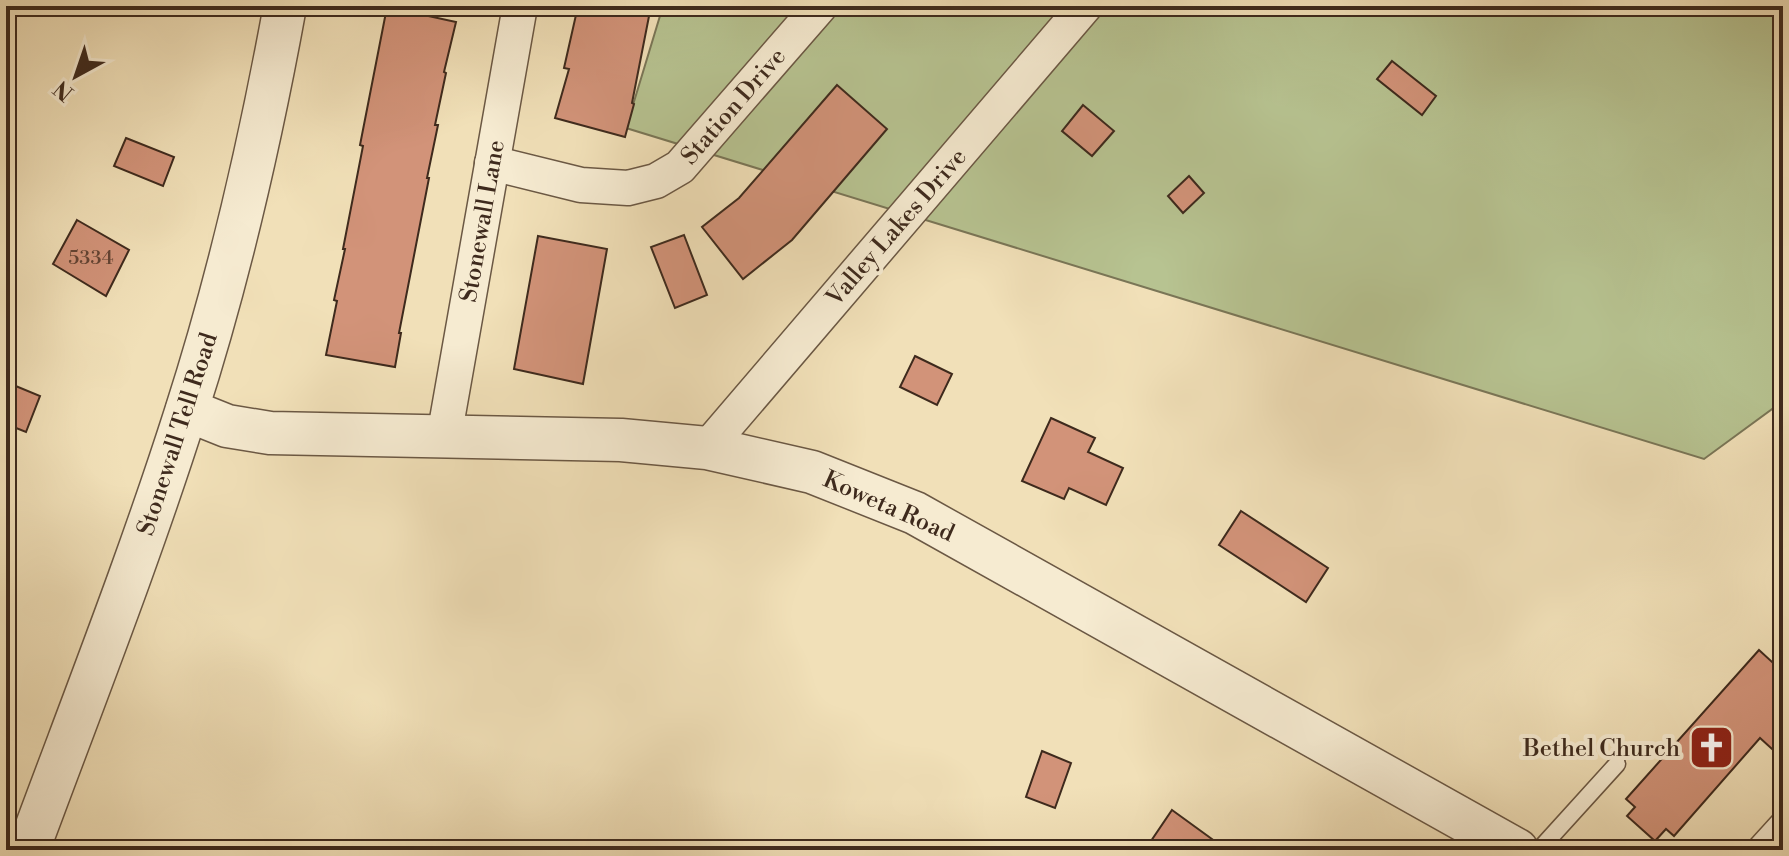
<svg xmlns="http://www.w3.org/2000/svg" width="1789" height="856" viewBox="0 0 1789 856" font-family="'Libre Bodoni',serif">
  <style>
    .green { fill: #b7c391; stroke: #7a7657; stroke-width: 2 }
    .building { fill: #d29379; stroke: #3e2a1d; stroke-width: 2 }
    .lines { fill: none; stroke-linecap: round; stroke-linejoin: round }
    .service-casing { stroke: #6b5844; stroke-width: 19 }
    .minor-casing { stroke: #6b5844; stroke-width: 37 }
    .tertiary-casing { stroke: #6b5844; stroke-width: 45 }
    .service { stroke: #f6ebd1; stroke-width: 16 }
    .minor { stroke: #f6ebd1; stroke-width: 34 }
    .tertiary { stroke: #f6ebd1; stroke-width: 42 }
    .labels { text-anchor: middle; stroke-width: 8; stroke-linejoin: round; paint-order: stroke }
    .number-label { font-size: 20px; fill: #634434 }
    .street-label { font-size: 24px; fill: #3e2a1d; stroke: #f6ebd1 }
    .poi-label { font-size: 24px; fill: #3e2a1d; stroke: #f6ebd1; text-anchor: end }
  </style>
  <rect width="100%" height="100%" fill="#f1e0b8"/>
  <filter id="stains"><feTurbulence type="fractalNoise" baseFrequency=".0025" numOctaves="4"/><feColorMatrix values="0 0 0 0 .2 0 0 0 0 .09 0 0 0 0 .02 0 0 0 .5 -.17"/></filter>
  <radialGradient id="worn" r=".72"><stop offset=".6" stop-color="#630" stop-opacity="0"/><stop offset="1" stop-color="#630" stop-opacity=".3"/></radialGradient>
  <!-- green -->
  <polygon class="green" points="663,6 1783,6 1783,401 1704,459 626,128"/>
  <!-- building -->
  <g class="building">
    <polygon points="578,6 651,6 632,103 634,104 625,137 555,118 569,69 564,68"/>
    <polygon points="387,7 456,22 444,72 446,73 435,125 438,125 427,178 429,178 399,333 401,333 395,367 326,355 337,301 334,300 345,249 343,249 363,146 360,145"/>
    <polygon points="1392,61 1436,96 1422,115 1377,79"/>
    <polygon points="837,85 887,129 792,240 743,279 702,227 739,198"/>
    <polygon points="1083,105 1114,131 1092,156 1062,131"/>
    <polygon points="126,138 174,157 163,186 114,166"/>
    <polygon points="1189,176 1204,193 1183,213 1168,196"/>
    <polygon points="77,220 129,250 106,296 53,264"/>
    <polygon points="684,235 707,295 675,308 651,247"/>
    <polygon points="538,236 607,249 583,384 514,369"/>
    <polygon points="915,356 952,374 937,405 900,387"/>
    <polygon points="6,382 40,396 26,432 6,424"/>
    <polygon points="1051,418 1095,438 1088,452 1123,468 1106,505 1069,488 1064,499 1022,481"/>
    <polygon points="1241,511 1328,568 1306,602 1219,545"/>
    <polygon points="1759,650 1783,672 1783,759 1760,738 1674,836 1666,829 1655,841 1627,816 1635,807 1626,799"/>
    <polygon points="1042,751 1071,763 1055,808 1026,797"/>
    <polygon points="1172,810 1227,850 1164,850 1151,841"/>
  </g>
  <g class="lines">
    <defs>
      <g id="service">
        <polyline points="1539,850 1617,764"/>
        <polyline points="1753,850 1783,817"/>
      </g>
      <g id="minor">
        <polyline points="492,163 581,185 628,188 656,181 680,167 820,6"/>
        <polyline points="444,437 520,6"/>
        <polyline points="707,448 1085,6"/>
      </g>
      <g id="tertiary">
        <polyline points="187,410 227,426 270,433 621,440 707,448 812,472 915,513 1517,850"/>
        <path d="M28,850C82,704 139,560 186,412C229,279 260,143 285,6"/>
      </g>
    </defs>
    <!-- service casing -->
    <use href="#service" class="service-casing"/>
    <!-- minor casing -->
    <use href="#minor" class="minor-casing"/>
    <!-- tertiary casing -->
    <use href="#tertiary" class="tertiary-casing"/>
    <!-- service -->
    <use href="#service" class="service"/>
    <!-- minor -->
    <use href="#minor" class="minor"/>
    <!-- tertiary -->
    <use href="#tertiary" class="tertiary"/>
  </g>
  <!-- icons -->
  <defs>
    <symbol id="church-square" viewBox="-11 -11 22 22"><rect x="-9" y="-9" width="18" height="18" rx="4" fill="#8f2418" stroke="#f6ebd1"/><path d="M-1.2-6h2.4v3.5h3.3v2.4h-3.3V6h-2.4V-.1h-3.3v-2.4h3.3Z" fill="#fff"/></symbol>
  </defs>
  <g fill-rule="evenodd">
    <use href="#church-square" x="1686" y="722" width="51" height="51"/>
  </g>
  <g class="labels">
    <!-- number labels -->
    <g class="number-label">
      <text x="91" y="264">5334</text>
    </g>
    <!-- street labels -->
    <g class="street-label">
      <text transform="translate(733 106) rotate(-49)" y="8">Station Drive</text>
      <text transform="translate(482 221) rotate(-80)" y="8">Stonewall Lane</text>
      <text transform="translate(896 227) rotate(-49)" y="8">Valley Lakes Drive</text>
      <text transform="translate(177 434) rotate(-72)" y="8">Stonewall Tell Road</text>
      <text transform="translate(889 506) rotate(24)" y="8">Koweta Road</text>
    </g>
    <!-- poi labels -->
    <g class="poi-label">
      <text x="1680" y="756">Bethel Church</text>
    </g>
  </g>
  <!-- margin -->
  <rect width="1789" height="856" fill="none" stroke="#f1e0b8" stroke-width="32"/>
  <rect x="8" y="8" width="1773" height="840" fill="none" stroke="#3e2a1d" stroke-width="4"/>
  <rect x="16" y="16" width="1757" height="824" fill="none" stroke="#3e2a1d" stroke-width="2"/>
  <!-- north arrow -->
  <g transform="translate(76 76) rotate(220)" stroke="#f6ebd1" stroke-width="6" paint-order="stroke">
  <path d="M0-6L14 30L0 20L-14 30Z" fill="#3e2a1d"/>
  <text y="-12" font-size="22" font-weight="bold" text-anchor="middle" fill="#3e2a1d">N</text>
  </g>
  <rect width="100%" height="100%" filter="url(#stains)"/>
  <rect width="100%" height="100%" fill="url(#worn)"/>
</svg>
